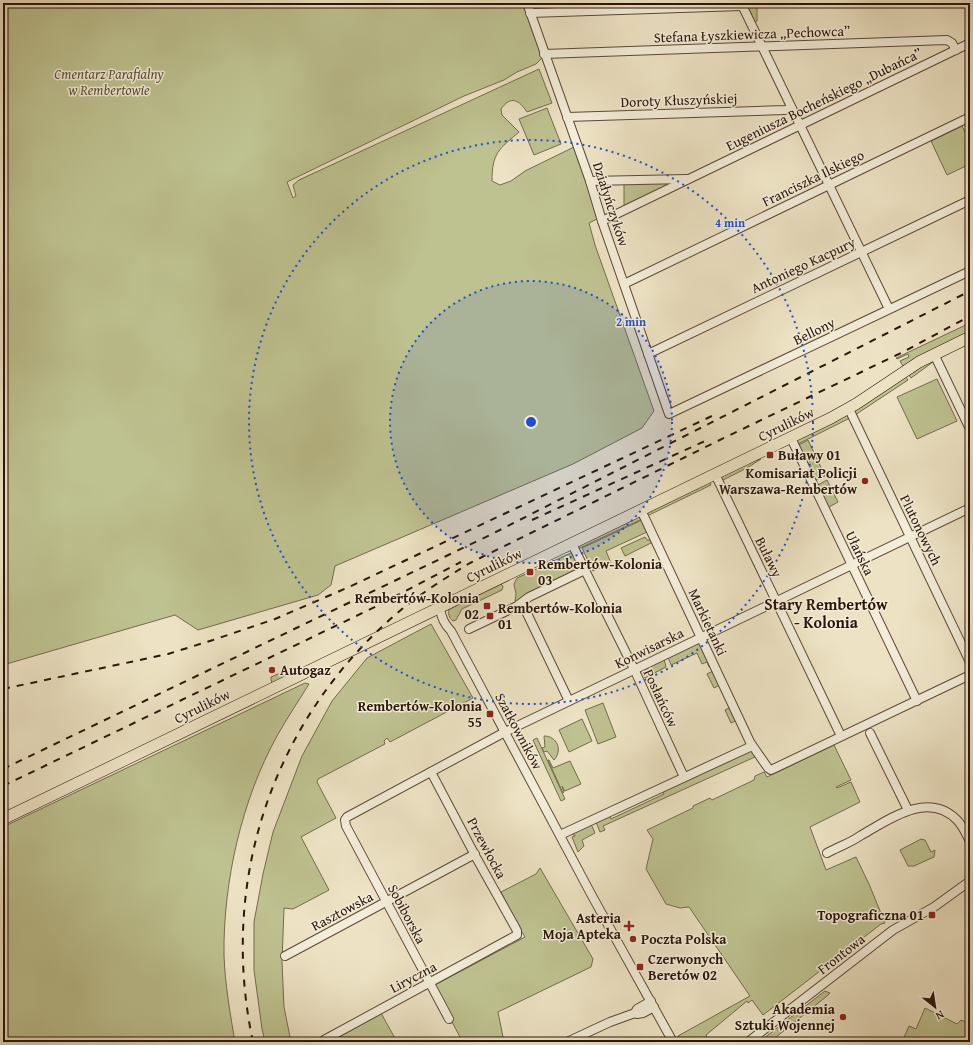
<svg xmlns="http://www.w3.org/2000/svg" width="973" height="1045" viewBox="0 0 973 1045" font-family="'Gentium Book Plus',serif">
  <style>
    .green { fill: #bec290; stroke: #746b4c }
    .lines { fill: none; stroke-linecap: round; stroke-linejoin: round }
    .minor-casing { stroke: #5c4838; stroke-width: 10 }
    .major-casing { stroke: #2b1409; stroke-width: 12 }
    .minor { stroke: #f3edd9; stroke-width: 8 }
    .major { stroke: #ede3c4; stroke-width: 11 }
    .rail { stroke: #2b1409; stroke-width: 2; stroke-dasharray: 7 7; stroke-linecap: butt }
    .ring { fill: none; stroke: #1d4ed8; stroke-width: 2; stroke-dasharray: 2 4 }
    .poi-dot { fill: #8f2418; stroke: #f3edd9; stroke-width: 1.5 }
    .labels { text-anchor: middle; stroke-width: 3; stroke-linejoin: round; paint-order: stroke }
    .street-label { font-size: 14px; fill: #2b1409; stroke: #f3edd9 }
    .park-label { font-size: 14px; font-style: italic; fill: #5e5138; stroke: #f3edd9 }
    .poi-label { font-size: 14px; font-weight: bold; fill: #2b1409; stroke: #f3edd9; text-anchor: start }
    .quarter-label { font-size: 16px; font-weight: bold; fill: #2b1409; stroke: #f3edd9 }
    .centre { fill: #1d4ed8; stroke: #f3edd9; stroke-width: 2 }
    .ring-label { font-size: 12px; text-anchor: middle; font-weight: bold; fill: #1d4ed8; stroke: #f3edd9; stroke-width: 3; stroke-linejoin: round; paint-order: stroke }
  </style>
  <rect width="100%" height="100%" fill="#ede3c4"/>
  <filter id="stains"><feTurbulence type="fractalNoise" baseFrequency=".005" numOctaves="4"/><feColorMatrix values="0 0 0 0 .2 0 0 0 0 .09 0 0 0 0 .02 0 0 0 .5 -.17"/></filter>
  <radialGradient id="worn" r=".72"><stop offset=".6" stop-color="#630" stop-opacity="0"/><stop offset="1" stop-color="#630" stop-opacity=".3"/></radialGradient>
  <!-- green -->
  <g class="green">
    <path d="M3,3H524L543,57L536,64L517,72L504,80L464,96L287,182L293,198L296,196L293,185L299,180L539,69L552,103L527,112C519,100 511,95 501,109L502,115L519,132C499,149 492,153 492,181L500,185L511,181L525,171L574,147L599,218L589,223L595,245L654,411L642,428L573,464L335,566L331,585L318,595L198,630L175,615L3,665Z"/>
    <polygon points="752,3 757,3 757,21 755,22 748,7 752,6"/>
    <polygon points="547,108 561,144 534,155 519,119"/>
    <polygon points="962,126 970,142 970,164 947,175 931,141"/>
    <polygon points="624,183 672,183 624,206"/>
    <polygon points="970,323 970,333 904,368 900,361 909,357 908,354 897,359 896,358"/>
    <polygon points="931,362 933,362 911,378 908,374 925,363"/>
    <polygon points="905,376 908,380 855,415 855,409"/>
    <polygon points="937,379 957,421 917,439 897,397"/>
    <polygon points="846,415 850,418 796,445 796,439"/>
    <polygon points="808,440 825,476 814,481 797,446"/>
    <polygon points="761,459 747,468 721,481 721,476 749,462"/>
    <polygon points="827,480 838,502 829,507 825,505 816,486"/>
    <polygon points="709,481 711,485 647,516 648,511"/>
    <polygon points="638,516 642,519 578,549 577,546"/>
    <polygon points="642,520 647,532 606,551 611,563 593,571 582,548"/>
    <polygon points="645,537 647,540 652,540 653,542 625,556 621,548"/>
    <polygon points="573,552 580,569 517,603 515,601 516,594 514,584 517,578"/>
    <path d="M500,583L503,586L502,590L462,609L456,620L453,621C449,618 448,614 449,609Z"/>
    <polygon points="431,624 473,698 390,742 387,738 384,741 385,744 318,779 317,782 336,818 301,837 329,890 293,909 284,908 282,962 284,1007 291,1042 265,1042 262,1029 254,970 254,922 263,874 273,832 302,756 332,701 367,658"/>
    <polygon points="695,642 699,643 711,666 709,667 707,662 702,664 697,653 671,665 668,657"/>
    <polygon points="664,659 666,667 645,678 640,669"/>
    <polygon points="713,671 720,685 714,688 707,674"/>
    <polygon points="278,674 283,674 284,678 272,683 271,680 271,677"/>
    <path d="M305,683L309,684C298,702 287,718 277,736C242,799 223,882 224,955C225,984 230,1013 235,1042H3V827Z"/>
    <polygon points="603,703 616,737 598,744 585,710"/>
    <polygon points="731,707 737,720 731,723 725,710"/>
    <polygon points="582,719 592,741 569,752 559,730"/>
    <path d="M544,736C557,736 563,750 554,760L547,751L544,752L542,748L545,747Z"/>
    <polygon points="537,738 565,799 561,801 533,740"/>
    <polygon points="834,745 851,780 836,787 837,788 851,782 860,802 810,827 826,870 856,857 869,884 885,923 881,924 763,1015 752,1000 748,1003 747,1001 706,1035 710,1042 681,1042 678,1036 750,996 689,907 680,908 666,904 646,869 653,839 647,830 693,808 693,806 710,798 712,800 754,780 755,776 764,772 767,777"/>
    <polygon points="751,750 757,756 603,826 605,830 600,832 596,822 609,815 611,819 664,794 662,790"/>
    <polygon points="548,760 549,760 553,768 570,761 581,784 565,791 562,786 564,792 563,793"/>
    <polygon points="591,824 595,833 582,840 584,846 578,852 572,837 575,836 575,835 573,835 571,832"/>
    <polygon points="921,839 925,840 931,852 935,850 934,857 914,866 908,866 900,850"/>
    <polygon points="540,868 593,959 591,967 498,1012 504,1042 451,1042 460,1037 433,986 525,937 507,908 506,902 501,892 536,874"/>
    <polygon points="825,991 830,993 827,996 770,1042 759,1042"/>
    <polygon points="925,1008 957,1024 961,1020 966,1022 970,1014 970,1042 902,1042 909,1026 916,1029"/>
    <polygon points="381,1013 397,1042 328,1042"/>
  </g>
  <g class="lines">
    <defs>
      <g id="minor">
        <polyline points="527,3 590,181 602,221 669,414 970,271"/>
        <polyline points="741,3 889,309"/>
        <polyline points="530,13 741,6"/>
        <polyline points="544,54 947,40 952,43 956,50"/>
        <polyline points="567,117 785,110 792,109"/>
        <polyline points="590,181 687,179"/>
        <polyline points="602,221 970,43"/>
        <polyline points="624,284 970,117"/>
        <polyline points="648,354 970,200"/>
        <polyline points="934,354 970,429"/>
        <polyline points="849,409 970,662"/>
        <polyline points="791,438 917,701"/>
        <polyline points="715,474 841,736"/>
        <polyline points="641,510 750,742 768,768 771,770 970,675"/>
        <polyline points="572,544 634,669 684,777"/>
        <polyline points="522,603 569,701"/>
        <path d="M440,608C441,617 444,624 451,631L591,894L673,1042"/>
        <polyline points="469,629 517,606 529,597 585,570"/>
        <polyline points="870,733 908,810"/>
        <polyline points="560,835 752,746"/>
        <path d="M827,853C838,847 850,843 860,836C888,820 928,790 957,820C963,826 966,834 970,841"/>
        <polyline points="285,956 475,854"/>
        <polyline points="635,1013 637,1009 651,1001"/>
        <polyline points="449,1019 346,826 345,820 347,817 505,732 970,508"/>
        <polyline points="324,1040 517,935 517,931 515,927 477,859 431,772"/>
        <polyline points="567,1042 610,1022 635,1013 637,1014 643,1013 654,1007"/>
        <polyline points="748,1042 893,930 934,907 970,881"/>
      </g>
      <polyline id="major" points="3,819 831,418 856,404 919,362 970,337"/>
    </defs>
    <!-- minor casing -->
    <use href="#minor" class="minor-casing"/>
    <!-- major casing -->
    <use href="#major" class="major-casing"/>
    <!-- minor -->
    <use href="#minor" class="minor"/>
    <!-- major -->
    <use href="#major" class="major"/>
    <!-- rail -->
    <g class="rail">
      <polyline points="532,520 705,441"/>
      <polyline points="3,689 168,654 213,640 275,619 349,587 714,415"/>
      <polyline points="3,769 492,534 970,291"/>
      <polyline points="3,786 377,606 461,562"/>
      <path d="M253,1042C218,879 274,716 402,609C423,592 447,577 470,563L728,436L903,352L970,316"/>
    </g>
  </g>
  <!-- distance rings -->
  <circle cx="531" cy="422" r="141" fill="#1d4ed8" fill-opacity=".12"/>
  <g class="ring">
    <circle cx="531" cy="422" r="141"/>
    <circle cx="531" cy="422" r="282"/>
  </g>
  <!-- markers -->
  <g class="poi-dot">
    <rect x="766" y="451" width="8" height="8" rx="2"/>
    <circle cx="865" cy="481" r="4"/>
    <rect x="526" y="568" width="8" height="8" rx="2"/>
    <rect x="483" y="602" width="8" height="8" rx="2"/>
    <rect x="486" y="612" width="8" height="8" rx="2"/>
    <circle cx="272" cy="670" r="4"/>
    <rect x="486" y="710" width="8" height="8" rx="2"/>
    <rect x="928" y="911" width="8" height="8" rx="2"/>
    <path d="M627 920h4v4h4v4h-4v4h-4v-4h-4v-4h4z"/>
    <circle cx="633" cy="939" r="4"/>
    <rect x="636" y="963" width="8" height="8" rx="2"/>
    <circle cx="843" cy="1017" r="4"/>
  </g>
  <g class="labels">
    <!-- street labels -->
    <g class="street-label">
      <text transform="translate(752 34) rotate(-2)" y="5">Stefana Łyszkiewicza „Pechowca”</text>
      <text transform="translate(824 99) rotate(-26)" y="5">Eugeniusza Bocheńskiego „Dubańca”</text>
      <text transform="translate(679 100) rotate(-2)" y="5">Doroty Kłuszyńskiej</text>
      <text transform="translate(813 178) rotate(-26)" y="5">Franciszka Ilskiego</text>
      <text transform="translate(611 204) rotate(72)" y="5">Działyńczyków</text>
      <text transform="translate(803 265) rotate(-25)" y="5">Antoniego Kacpury</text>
      <text transform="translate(814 331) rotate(-26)" y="5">Bellony</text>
      <text transform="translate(786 424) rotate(-26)" y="5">Cyrulików</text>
      <text transform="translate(921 530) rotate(64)" y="5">Plutonowych</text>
      <text transform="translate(860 553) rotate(64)" y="5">Ułańska</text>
      <text transform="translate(769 557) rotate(64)" y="5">Buławy</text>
      <text transform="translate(494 565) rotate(-26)" y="5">Cyrulików</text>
      <text transform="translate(708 622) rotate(65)" y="5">Markietanki</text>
      <text transform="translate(649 648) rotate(-26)" y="5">Konwisarska</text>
      <text transform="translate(661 698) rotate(65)" y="5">Posłańców</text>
      <text transform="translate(202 706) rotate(-26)" y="5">Cyrulików</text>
      <text transform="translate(519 731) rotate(62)" y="5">Szatkowników</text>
      <text transform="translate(487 848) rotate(62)" y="5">Przewłocka</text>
      <text transform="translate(342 911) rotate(-28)" y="5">Rasztowska</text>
      <text transform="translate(407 914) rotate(62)" y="5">Sobiborska</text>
      <text transform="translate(841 954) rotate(-38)" y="5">Frontowa</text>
      <text transform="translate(413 977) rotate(-28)" y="5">Liryczna</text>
    </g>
    <!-- park labels -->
    <g class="park-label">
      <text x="109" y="79">Cmentarz Parafialny<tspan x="109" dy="16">w Rembertowie</tspan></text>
    </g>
    <!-- poi labels -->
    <g class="poi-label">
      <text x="778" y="460">Buławy 01</text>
      <text x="857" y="478" text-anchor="end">Komisariat Policji<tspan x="857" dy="16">Warszawa-Rembertów</tspan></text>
      <text x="538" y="569">Rembertów-Kolonia<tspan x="538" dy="16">03</tspan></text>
      <text x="479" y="603" text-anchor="end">Rembertów-Kolonia<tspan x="479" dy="16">02</tspan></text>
      <text x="498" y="613">Rembertów-Kolonia<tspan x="498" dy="16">01</tspan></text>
      <text x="280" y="675">Autogaz</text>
      <text x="482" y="711" text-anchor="end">Rembertów-Kolonia<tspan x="482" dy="16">55</tspan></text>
      <text x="924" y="920" text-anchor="end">Topograficzna 01</text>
      <text x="621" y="923" text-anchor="end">Asteria<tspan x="621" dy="16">Moja Apteka</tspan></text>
      <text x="641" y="944">Poczta Polska</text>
      <text x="648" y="964">Czerwonych<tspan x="648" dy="16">Beretów 02</tspan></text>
      <text x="835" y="1014" text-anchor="end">Akademia<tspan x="835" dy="16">Sztuki Wojennej</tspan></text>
    </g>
    <!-- quarter labels -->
    <g class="quarter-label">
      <text x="826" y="610">Stary Rembertów<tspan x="826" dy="18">- Kolonia</tspan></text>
    </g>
  </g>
  <circle cx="531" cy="422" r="6" class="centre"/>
  <g class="ring-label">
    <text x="730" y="227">4 min</text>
    <text x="631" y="326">2 min</text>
  </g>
  <!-- margin -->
  <rect width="973" height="1045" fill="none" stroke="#ede3c4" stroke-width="16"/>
  <rect x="4" y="4" width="965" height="1037" fill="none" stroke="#2b1409" stroke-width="2"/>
  <rect x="8" y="8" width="957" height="1029" fill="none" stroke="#2b1409"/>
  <!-- north arrow -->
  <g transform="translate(935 1007) rotate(150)" stroke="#f3edd9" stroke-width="3" paint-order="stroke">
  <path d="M0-3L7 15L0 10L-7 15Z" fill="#2b1409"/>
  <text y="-6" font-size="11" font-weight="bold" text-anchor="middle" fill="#2b1409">N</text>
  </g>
  <rect width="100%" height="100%" filter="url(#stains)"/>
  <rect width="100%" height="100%" fill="url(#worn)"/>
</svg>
